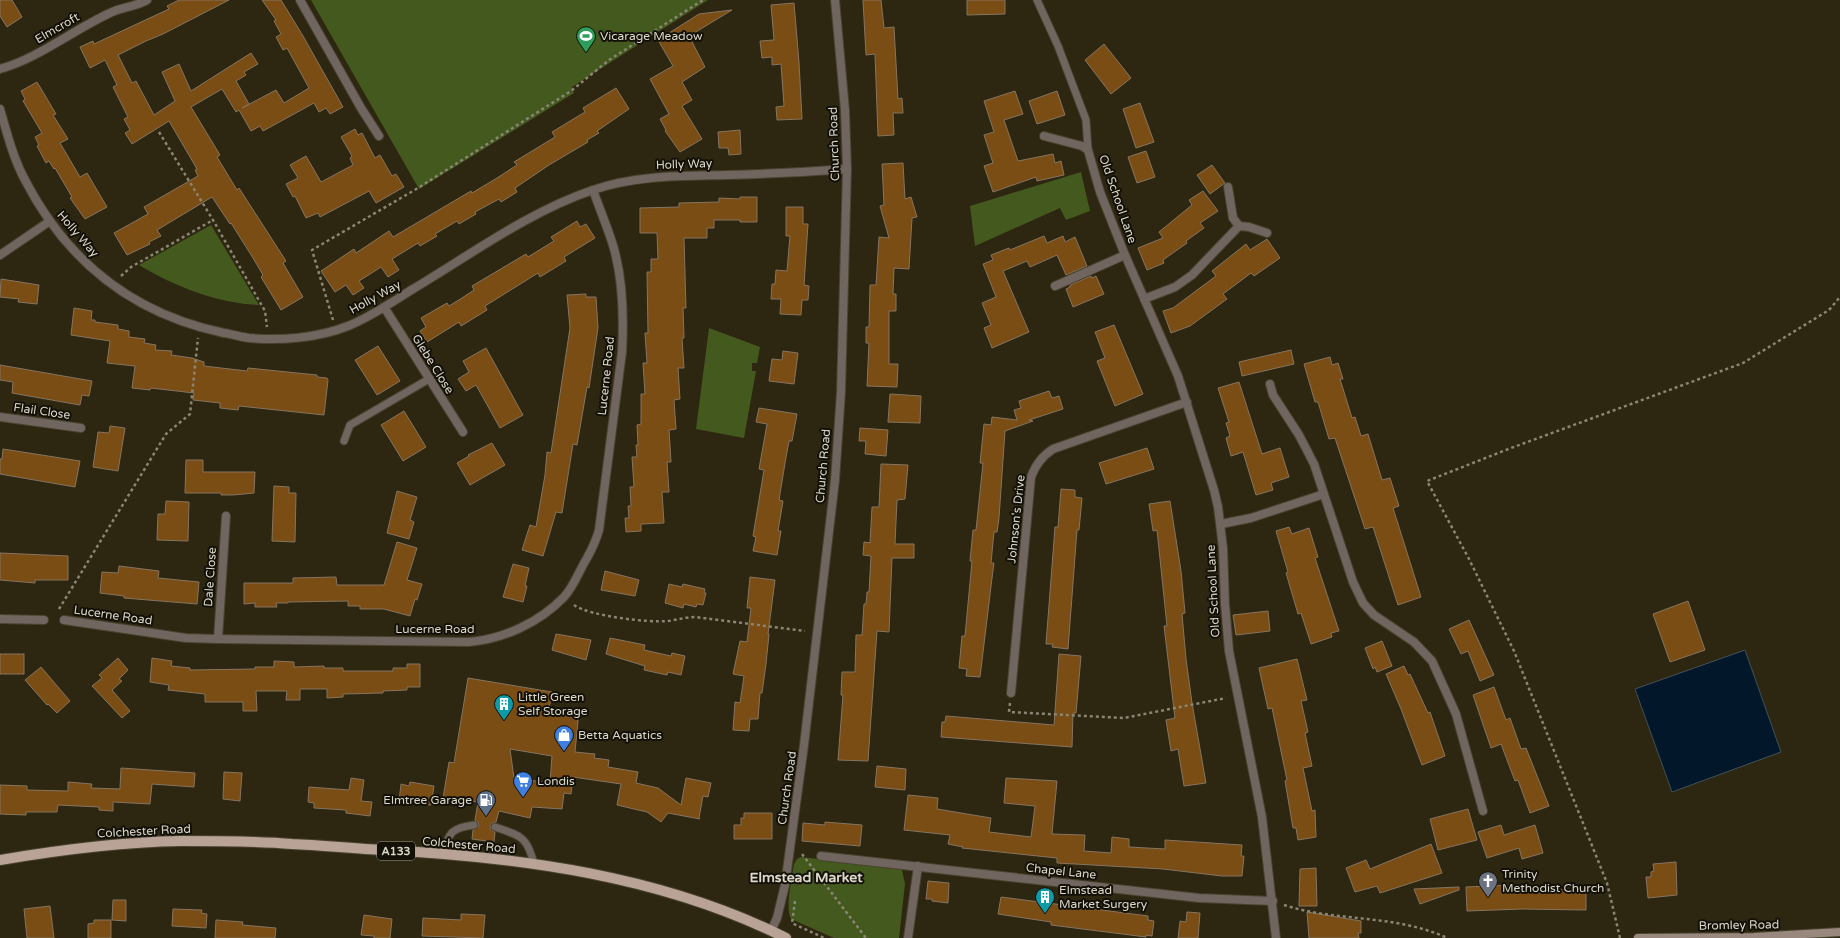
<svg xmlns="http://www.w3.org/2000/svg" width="1840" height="938" viewBox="0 0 1840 938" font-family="'Varela Round',sans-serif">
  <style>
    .green { fill: #44591e }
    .water { fill: #021729; stroke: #435159 }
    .building { fill: #794d14; stroke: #877460; fill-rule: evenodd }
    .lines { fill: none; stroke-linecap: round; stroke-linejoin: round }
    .lane-casing { stroke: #49432f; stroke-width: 9 }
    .street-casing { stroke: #49432f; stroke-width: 10 }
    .secondary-casing { stroke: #49432f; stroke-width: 10 }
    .primary-casing { stroke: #49432f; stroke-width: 12 }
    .path { stroke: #8a8574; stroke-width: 2.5; stroke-dasharray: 3 3; stroke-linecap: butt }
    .lane { stroke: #70655f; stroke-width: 7 }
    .street { stroke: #70655f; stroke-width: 8 }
    .secondary { stroke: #99887e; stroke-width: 8 }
    .primary { stroke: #b9a296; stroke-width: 10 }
    .labels { text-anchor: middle; stroke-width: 4; stroke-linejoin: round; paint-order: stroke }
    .shield { fill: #131007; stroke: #9f9b90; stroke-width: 1 }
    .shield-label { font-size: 11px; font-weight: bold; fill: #dbd7ca }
    .street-label { font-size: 12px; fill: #dbd7ca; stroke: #131007 }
    .poi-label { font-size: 12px; fill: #dbd7ca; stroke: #131007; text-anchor: start }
    .quarter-label { font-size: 14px; font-weight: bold; fill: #dbd7ca; stroke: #131007 }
  </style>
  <rect width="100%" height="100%" fill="#2d2711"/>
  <!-- green -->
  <g class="green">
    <polygon points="311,0 708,0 572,87 574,93 419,189"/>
    <polygon points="1081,172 1090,211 1066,220 1060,208 975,246 970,206"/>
    <path d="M211,225L259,305C216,303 176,287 139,265Z"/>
    <polygon points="709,328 760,347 757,363 752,363 752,371 756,371 744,438 696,429"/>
    <path d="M801,857L895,868L902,870L905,884L899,938H834L791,919C785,907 792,877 794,864L797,859Z"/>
  </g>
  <!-- water -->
  <polygon class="water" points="1745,650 1781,752 1672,792 1635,689"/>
  <!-- building -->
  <g class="building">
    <polygon points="0,0 12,0 22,17 7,27 0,16"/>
    <polygon points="179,0 229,0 163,34 146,41 118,55 132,83 136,81 154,115 175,101 162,72 179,64 191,91 251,53 258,64 244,72 246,75 236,81 249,104 242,108 276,90 284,103 309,88 287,48 283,50 276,37 281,34 274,21 276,20 262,0 281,0 303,36 343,107 330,114 326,108 319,112 314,103 263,131 260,126 251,131 239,110 236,112 222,89 191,107 220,155 217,157 237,190 239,188 286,261 283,263 303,297 281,310 261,277 263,275 253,258 231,223 230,224 212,197 157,230 161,236 149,242 150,244 127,255 114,233 148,214 144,207 198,176 195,170 197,169 169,121 132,144 125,133 130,130 124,119 128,117 113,87 117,85 105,60 90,68 80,47 93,41 94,44 169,9 167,6"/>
    <polygon points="863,0 881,0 884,28 894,27 898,99 902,98 903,113 893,113 894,135 878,136 875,54 866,55"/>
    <polygon points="967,0 1005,0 1005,14 967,15"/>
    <polygon points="794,3 799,62 802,119 777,120 776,107 784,106 781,64 772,65 772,57 762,58 760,41 774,40 771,5"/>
    <polygon points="732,10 689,36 705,67 682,82 692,100 682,106 702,139 680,152 665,131 666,130 660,119 669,114 650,79 673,66 658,40 699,14"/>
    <polygon points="1104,44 1131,78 1111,94 1085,60"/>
    <polygon points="37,82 56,114 53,115 68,139 60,143 80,177 87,173 107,207 85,219 70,198 72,197 55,168 54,169 49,161 46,163 37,146 39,145 35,137 42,133 23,101 25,99 21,91"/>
    <polygon points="616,88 629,109 597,131 599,133 587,140 588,142 549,165 515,188 517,192 501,202 499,199 475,212 476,214 459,224 457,221 435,234 437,236 420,246 418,243 392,259 399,270 388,277 381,267 359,281 364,288 353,295 346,285 335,292 321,271 354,249 356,253 389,231 393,237 471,191 472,193 497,178 517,165 514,162 555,137 552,132 585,112 583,108"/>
    <polygon points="1015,91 1023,114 1004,120 1018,161 1053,154 1055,163 1061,161 1064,175 1037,181 1036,177 993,192 984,166 993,163 984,135 994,132 984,101"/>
    <polygon points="1057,91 1065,115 1037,124 1029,101"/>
    <polygon points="1140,103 1154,142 1136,148 1123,109"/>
    <polygon points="355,129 358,135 362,133 375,158 380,155 392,176 396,174 404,187 376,203 369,191 320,217 318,213 306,218 295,196 293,197 286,184 298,178 290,165 306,156 321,182 353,165 350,158 352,156 341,137"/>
    <polygon points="740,130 741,154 729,155 728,148 719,148 718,132"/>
    <polygon points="1146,151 1155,177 1137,183 1128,157"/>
    <polygon points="903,163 905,199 911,197 917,217 912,218 909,269 894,268 893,294 896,294 896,311 889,311 889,364 898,364 897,387 867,386 869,343 866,343 866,327 869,327 870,285 876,285 879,237 889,238 880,206 884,205 882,164"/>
    <polygon points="1212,165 1225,183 1210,194 1197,175"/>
    <polygon points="1203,191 1218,211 1200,223 1204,228 1186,241 1187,243 1163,260 1164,263 1147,270 1138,248 1163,238 1159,232 1192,205 1189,200"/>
    <polygon points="740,197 757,197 757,222 740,222 740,220 714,220 714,228 707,228 707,238 684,238 686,308 683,308 684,338 682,338 684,368 678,368 680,399 674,400 676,429 669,430 671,462 667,462 669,492 662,492 664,523 641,524 641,531 626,532 625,518 629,518 628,506 631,506 630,487 634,487 632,457 637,457 636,445 638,445 637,425 641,424 641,394 645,394 643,363 647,363 645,333 648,333 647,272 651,272 651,259 658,259 657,233 640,233 640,208 679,207 679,203 719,202 719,198 740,199"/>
    <polygon points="786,207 803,207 803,224 808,224 804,285 809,286 808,300 802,300 801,315 780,314 781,299 771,299 772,284 775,284 776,270 787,271 790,236 786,236"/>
    <polygon points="577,221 580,227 586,224 595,238 564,257 566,261 540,277 538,273 485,306 487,310 461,326 459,322 427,342 420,331 426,327 421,318 447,303 449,306 462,298 474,290 472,286 526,254 528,257 554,241 551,237"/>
    <polygon points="1044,236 1047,243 1063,236 1065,242 1075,237 1087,266 1066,275 1057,255 1030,267 1027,261 1003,271 1029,332 992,348 984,328 991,325 982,303 996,297 983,264 993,260 991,255 1009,248 1010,250"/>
    <polygon points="1267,239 1280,258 1254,276 1251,273 1223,294 1227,299 1190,326 1171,333 1163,311 1173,308 1216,276 1212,271 1246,244 1250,250"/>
    <polygon points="1091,276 1092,278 1096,276 1104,294 1073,307 1066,289 1070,287 1070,285"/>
    <polygon points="1,279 39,285 37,304 18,302 19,299 0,297"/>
    <polygon points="586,294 586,297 596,297 598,328 589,388 587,387 577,445 573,444 562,513 556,512 543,556 522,550 530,525 536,527 545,475 547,452 551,453 570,328 567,295"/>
    <polygon points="74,308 92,311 91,320 95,320 95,322 118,325 118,329 129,331 129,337 145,339 144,343 156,345 155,350 172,351 171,355 192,358 204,362 204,366 247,371 248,368 317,375 317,377 327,378 328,380 324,415 239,406 238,410 220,408 220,403 193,400 194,393 151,388 150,390 132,388 135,366 107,363 110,341 71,335"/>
    <polygon points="1114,325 1143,394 1115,406 1097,361 1105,358 1095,332"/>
    <polygon points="378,346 400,381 377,395 355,360"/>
    <polygon points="486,348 523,415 500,428 476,385 466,391 458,379 469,372 463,361"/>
    <polygon points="1291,350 1294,364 1242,376 1239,362"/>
    <polygon points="783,351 798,353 794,384 769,381 772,359 782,360"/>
    <polygon points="1330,357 1332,365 1338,363 1343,379 1340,379 1352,418 1355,417 1361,436 1368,434 1382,480 1390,478 1399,506 1393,508 1421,597 1398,605 1373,527 1365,529 1335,438 1329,439 1318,402 1315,402 1304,364"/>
    <polygon points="0,365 92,381 89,396 82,395 80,405 12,393 13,382 0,380"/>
    <polygon points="1239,382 1262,454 1280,448 1289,477 1271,483 1273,490 1256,495 1243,452 1231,456 1226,438 1230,436 1226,423 1229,422 1218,388"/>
    <polygon points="1049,391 1052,398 1059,396 1063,409 1029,420 1033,421 1005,431 999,518 997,532 994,532 991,563 994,563 992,578 980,677 966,676 967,669 959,668 962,636 965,636 972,561 970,561 973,530 976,530 983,463 980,463 984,424 991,425 992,417 1017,420 1014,410 1021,408 1019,401"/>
    <polygon points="890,394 921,396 920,423 888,422"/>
    <polygon points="759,408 797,414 792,441 789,441 785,463 779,500 783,501 778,531 781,531 777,555 753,551 756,537 753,536 764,470 759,469 767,424 756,422"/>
    <polygon points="404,411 426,447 403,461 381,425"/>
    <polygon points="110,426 125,428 118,471 93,467 98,432 109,433"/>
    <polygon points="860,428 888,430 886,456 865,454 866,441 859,441"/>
    <polygon points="492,443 505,465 470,485 457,463 469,456 468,455"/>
    <polygon points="1147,448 1154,469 1106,484 1099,463"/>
    <polygon points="3,449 80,461 75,487 0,474 0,459 2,459"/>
    <polygon points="186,460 203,460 203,472 255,472 254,493 233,495 221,495 221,493 185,493"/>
    <polygon points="881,464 908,465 905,499 897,500 895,544 914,544 914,558 892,558 889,632 877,631 868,761 838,760 843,695 841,695 842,672 855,672 856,635 862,635 864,604 866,604 867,592 869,592 871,556 863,555 864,542 870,543 872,507 879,507"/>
    <polygon points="274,486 289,487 289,493 296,493 295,542 272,541"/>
    <polygon points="1061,489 1075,490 1075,497 1082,498 1079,530 1077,530 1068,649 1052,647 1053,644 1046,644 1055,527 1058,527"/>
    <polygon points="397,491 417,497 410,520 414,522 409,539 387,533"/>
    <polygon points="166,501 189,502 188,541 157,540 158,514 165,514"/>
    <polygon points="1170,501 1181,571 1185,613 1182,614 1186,659 1192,703 1206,783 1184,786 1178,749 1171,751 1166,720 1175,718 1164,626 1167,626 1157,530 1153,531 1149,504"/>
    <polygon points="1289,527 1292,534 1309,528 1318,557 1315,558 1339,631 1331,633 1332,637 1311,644 1301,613 1298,614 1286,573 1288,572 1276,531"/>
    <polygon points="397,542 417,548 407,580 422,584 417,600 415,599 410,616 384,609 360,609 360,606 348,606 348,601 288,602 288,603 276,603 277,607 255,607 255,603 244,604 244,583 293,583 293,578 336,577 337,585 384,585"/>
    <polygon points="0,553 68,556 68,580 35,580 35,583 0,580"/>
    <polygon points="513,564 529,568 525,586 527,586 523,602 503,597"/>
    <polygon points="119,566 159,571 158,578 199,582 197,604 124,598 124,596 100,593 102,572 118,573"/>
    <polygon points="605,571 639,580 635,596 601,590"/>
    <polygon points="750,577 775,580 768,634 769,634 766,664 762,693 760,693 758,719 750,719 749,731 733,730 735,702 740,703 744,676 733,674 740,641 747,642 751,608 747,608"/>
    <polygon points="669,584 682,587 683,584 705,589 704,593 706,593 703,605 697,604 696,607 684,604 683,608 665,603"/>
    <polygon points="1688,601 1705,650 1670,662 1653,614"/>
    <polygon points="1268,611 1270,631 1236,635 1233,615"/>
    <polygon points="1469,620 1494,675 1480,681 1468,651 1461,654 1449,629"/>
    <polygon points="556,634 591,640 586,660 552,650"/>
    <polygon points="610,638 645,645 644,650 671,656 672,653 685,656 681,675 668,672 667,675 644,670 645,666 606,654"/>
    <polygon points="1382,641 1392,666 1377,672 1375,667 1373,669 1365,648"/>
    <rect x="0" y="654" width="24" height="20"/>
    <polygon points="1059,654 1081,656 1076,713 1073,713 1072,747 941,737 942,722 945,722 946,716 1054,725"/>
    <polygon points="118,658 128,670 119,679 122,681 112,690 130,711 122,718 92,686 102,678 99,675"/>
    <polygon points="152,658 172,661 171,666 190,668 190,670 255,669 255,667 274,667 274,661 294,662 294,667 324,666 324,668 343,668 343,671 393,671 393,668 407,668 407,664 420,664 420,687 407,687 407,690 383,691 383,693 343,694 343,697 327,698 327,689 300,689 300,700 286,700 287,691 256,691 257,711 243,711 243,702 205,702 205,694 168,690 169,685 150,682"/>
    <polygon points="1297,659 1307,700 1301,701 1308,732 1305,733 1312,766 1303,768 1312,811 1315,810 1316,837 1298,840 1296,828 1293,828 1285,781 1287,780 1272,708 1268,709 1259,668"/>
    <polygon points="1404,666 1408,675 1410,674 1428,713 1430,712 1445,756 1422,765 1401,709 1386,674"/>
    <polygon points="41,667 70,701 57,713 48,704 47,705 25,680"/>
    <path d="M468,678L552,692L549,709L579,711L575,752L595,754L594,758L609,760L608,767L638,772L636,783L658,788L681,805L686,778L711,783L708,797L703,796L699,818L700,819L668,813L661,822L647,812L617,805L621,784L573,777L571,794L564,793L562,809L532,807L530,818L499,811L496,822L492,823L490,826L491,830L495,832L494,842L472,839L473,830L479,826L478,822L475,820L478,802L443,798L449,762L454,763ZM510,749L552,756L550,783L514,778Z"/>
    <polygon points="1494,687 1506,720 1510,718 1521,749 1526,748 1549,806 1530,813 1518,780 1515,781 1501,744 1491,748 1473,695"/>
    <polygon points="877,766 906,769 905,790 875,787"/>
    <polygon points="121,768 195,773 194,787 152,784 150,804 113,802 113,811 99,810 99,807 58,805 57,812 26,812 26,815 0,814 0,785 27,786 27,790 68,791 68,782 92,784 91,788 120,789"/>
    <polygon points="224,772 242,773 240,801 223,799"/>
    <polygon points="351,778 364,780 361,801 372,802 370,816 346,813 346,810 314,808 314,803 308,802 309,787 349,790"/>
    <polygon points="1006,778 1057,781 1052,834 1085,835 1084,851 1111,853 1112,837 1129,839 1129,847 1165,849 1165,840 1242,845 1241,856 1244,856 1242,876 1222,876 1163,869 1057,863 1057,858 962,848 963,847 948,844 950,835 904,830 908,795 938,798 937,809 991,818 989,832 1031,837 1035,806 1004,803"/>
    <polygon points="410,782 434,786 431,805 399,801 401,784 409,786"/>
    <polygon points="1468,809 1477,840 1438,850 1430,819"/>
    <polygon points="744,813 772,813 772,839 734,839 734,825 741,825 741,818 744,818"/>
    <polygon points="825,822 862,825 860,846 802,841 803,823 825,825"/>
    <polygon points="1501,825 1504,835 1535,825 1543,853 1522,859 1519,848 1487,858 1478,832"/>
    <polygon points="1431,844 1442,873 1380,893 1377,886 1355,892 1346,868 1366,860 1370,869"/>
    <polygon points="1676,862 1677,895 1648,898 1646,877 1651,877 1651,872 1654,871 1653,864"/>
    <polygon points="1316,868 1317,906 1299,906 1300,869"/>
    <polygon points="928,881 949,883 948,903 932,901 932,899 926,899"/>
    <polygon points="1510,885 1510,889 1586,890 1586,910 1522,909 1467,911 1466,887"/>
    <polygon points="1459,887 1459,890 1420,904 1414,889"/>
    <polygon points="1001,897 1148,916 1148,920 1154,921 1152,936 1146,935 1146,937 1051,925 1051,922 998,914"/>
    <polygon points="113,900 126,900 126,921 112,920"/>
    <polygon points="50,906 54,938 27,938 24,909"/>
    <polygon points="173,909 202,910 201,913 207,914 206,928 172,926"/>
    <polygon points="1187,912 1200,913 1198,938 1178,938 1180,921 1186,922"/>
    <polygon points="1307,912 1361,921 1361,933 1358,933 1359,938 1309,938"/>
    <polygon points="461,914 485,915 483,938 422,936 423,918 461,920"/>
    <polygon points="364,915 392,919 390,938 374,938 374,936 361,935"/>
    <polygon points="94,920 111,920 111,938 88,938 88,924 94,923"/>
    <polygon points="216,920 243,922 242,925 276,928 275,938 215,938"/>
  </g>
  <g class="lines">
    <defs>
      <g id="lane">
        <polyline points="1037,0 1058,46 1086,120 1088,150"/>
        <polyline points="344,441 350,425 429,379"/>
        <path d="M495,827C521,836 527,836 534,864"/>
        <path d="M443,855C449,833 450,828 474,825"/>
      </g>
      <g id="street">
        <polyline points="300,0 361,108 379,136"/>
        <path d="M0,69C39,58 73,30 110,13C122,7 135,7 147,0"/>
        <path d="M0,109C7,133 13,158 25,180C68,263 133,314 224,333C232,334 241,337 249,338C280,341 318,338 348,326C371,317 392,302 413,289C470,255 530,211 593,190C636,175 681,176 727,175C767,174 807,172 847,169"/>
        <polyline points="1044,136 1082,146 1088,150 1100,192 1125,255 1178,376 1214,490 1218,507 1223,548 1225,604 1229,651 1262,817 1276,938"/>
        <polyline points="1228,187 1233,218 1239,226"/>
        <polyline points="0,255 50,221"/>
        <polyline points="1055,286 1125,255"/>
        <polyline points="1144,299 1175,287 1192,275 1239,226 1249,227 1267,233"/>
        <polyline points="384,307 463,432"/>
        <polyline points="1270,384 1273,395 1299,435 1314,464 1353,582 1363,603 1374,615 1414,642 1432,661 1456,714 1483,811"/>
        <polyline points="0,417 81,428"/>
        <polyline points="1221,524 1251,518 1324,494"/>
        <polyline points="0,619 44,620"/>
        <path d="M64,620L186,638L218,639L469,642C503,639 539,623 564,597C574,586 579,571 587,558C592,549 596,541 599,530L622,352C624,315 623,276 612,242C606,224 599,207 593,190"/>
        <polyline points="218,639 226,516"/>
        <path d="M1011,693L1031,477C1036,465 1041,457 1053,449L1187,402"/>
        <polyline points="821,856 1199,898 1273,901"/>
        <polyline points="771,931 777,918 785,885 804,745 835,480 841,392 847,169 845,110 835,0"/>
        <polyline points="908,938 918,866"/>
      </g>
      <polyline id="secondary" points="1638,938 1754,937 1840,932"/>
      <path id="primary" d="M0,860C59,850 120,842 180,841C217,841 255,841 292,844C323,845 354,849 384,850C520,857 663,876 786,938"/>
    </defs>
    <!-- lane casing -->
    <use href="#lane" class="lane-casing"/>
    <!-- street casing -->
    <use href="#street" class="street-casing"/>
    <!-- secondary casing -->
    <use href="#secondary" class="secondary-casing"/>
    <!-- primary casing -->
    <use href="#primary" class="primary-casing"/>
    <!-- path -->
    <g class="path">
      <polyline points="159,132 213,220 265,311 267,327"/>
      <polyline points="121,276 131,267 213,220"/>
      <polyline points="333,320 312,250 418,188 571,91 609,60 703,0"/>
      <path d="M574,605C589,616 649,623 668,621C677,620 685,617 695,617L805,631"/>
      <polyline points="59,609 166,434 190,414 198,338"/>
      <polyline points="1010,703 1009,712 1124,718 1226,698"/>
      <polyline points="802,854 866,938"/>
      <polyline points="795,901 792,923 824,938"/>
      <path d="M1284,905C1336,922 1396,914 1447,938"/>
      <polyline points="1620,938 1607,883 1514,651 1469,559 1427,481 1511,448 1743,363 1829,310 1840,297"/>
    </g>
    <!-- lane -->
    <use href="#lane" class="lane"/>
    <!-- street -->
    <use href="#street" class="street"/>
    <!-- secondary -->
    <use href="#secondary" class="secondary"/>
    <!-- primary -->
    <use href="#primary" class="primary"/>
  </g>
  <!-- icons -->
  <defs>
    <symbol id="stadium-pin" viewBox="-11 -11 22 30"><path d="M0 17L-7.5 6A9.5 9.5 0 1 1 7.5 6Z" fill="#2e9e5b" stroke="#131007"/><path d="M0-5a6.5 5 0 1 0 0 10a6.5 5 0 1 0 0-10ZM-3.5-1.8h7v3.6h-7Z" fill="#fff"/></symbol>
    <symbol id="building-pin" viewBox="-11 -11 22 30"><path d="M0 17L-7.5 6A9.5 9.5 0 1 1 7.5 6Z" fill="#0f9aa8" stroke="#131007"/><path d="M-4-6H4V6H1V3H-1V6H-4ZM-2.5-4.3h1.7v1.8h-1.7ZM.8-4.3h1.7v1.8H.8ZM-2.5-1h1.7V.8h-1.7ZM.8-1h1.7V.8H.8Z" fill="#fff"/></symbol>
    <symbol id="shop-pin" viewBox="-11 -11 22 30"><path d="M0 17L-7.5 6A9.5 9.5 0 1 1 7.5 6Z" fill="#3f7fe0" stroke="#131007"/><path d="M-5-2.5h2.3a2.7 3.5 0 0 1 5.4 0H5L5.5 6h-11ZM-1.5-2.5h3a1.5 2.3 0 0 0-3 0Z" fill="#fff"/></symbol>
    <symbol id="supermarket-pin" viewBox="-11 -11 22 30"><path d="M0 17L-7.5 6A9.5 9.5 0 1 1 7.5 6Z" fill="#3f7fe0" stroke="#131007"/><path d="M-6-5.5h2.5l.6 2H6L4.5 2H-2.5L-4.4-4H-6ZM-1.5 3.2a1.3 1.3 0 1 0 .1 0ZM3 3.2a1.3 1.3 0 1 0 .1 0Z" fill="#fff"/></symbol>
    <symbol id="fuel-pin" viewBox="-11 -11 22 30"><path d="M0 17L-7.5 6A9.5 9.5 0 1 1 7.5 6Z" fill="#5c6f8a" stroke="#131007"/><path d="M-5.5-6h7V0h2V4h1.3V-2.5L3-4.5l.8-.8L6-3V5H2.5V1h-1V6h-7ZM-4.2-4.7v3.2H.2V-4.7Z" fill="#fff"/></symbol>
    <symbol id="church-pin" viewBox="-11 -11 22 30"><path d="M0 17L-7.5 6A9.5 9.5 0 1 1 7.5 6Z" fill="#6b7280" stroke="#131007"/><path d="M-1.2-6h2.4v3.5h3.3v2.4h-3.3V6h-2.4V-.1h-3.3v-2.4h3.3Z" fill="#fff"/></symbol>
  </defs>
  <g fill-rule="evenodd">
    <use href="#stadium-pin" x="575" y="25" width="22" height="30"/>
    <use href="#building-pin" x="493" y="693" width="22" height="30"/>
    <use href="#shop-pin" x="553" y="724" width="22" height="30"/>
    <use href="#supermarket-pin" x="512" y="770" width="22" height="30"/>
    <use href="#fuel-pin" x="475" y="789" width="22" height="30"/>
    <use href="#church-pin" x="1477" y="870" width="22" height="30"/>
    <use href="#building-pin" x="1034" y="886" width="22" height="30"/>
  </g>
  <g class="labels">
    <!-- shield labels -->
    <rect class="shield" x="377" y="842" width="38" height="18" rx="3"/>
    <g class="shield-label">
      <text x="396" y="855">A133</text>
    </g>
    <!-- street labels -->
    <g class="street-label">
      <text transform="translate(57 28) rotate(-30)" y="4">Elmcroft</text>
      <text transform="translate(834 144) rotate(-92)" y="4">Church Road</text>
      <text transform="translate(684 164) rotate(-2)" y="4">Holly Way</text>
      <text transform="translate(1118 199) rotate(71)" y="4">Old School Lane</text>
      <text transform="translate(78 234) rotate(49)" y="4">Holly Way</text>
      <text transform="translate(375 297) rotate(-29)" y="4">Holly Way</text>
      <text transform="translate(433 364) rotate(58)" y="4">Glebe Close</text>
      <text transform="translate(606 376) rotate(-84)" y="4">Lucerne Road</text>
      <text transform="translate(42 411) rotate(8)" y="4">Flail Close</text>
      <text transform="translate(823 466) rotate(-85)" y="4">Church Road</text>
      <text transform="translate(1016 519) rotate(-84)" y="4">Johnson's Drive</text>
      <text transform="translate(210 577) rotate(-86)" y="4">Dale Close</text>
      <text transform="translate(1213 591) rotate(-93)" y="4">Old School Lane</text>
      <text transform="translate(113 615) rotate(8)" y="4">Lucerne Road</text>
      <text x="435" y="633">Lucerne Road</text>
      <text transform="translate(787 788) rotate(-82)" y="4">Church Road</text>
      <text transform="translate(144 831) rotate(-3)" y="4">Colchester Road</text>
      <text transform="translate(469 845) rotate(5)" y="4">Colchester Road</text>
      <text transform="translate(1061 871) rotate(6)" y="4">Chapel Lane</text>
      <text transform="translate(1739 925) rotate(-1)" y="4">Bromley Road</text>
    </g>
    <!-- poi labels -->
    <g class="poi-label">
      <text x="600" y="40">Vicarage Meadow</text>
      <text x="518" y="701">Little Green<tspan x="518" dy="14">Self Storage</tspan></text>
      <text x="578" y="739">Betta Aquatics</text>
      <text x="537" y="785">Londis</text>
      <text x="472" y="804" text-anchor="end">Elmtree Garage</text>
      <text x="1502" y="878">Trinity<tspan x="1502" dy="14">Methodist Church</tspan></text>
      <text x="1059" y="894">Elmstead<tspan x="1059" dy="14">Market Surgery</tspan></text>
    </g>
    <!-- quarter labels -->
    <g class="quarter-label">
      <text x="806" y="882">Elmstead Market</text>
    </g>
  </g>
</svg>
